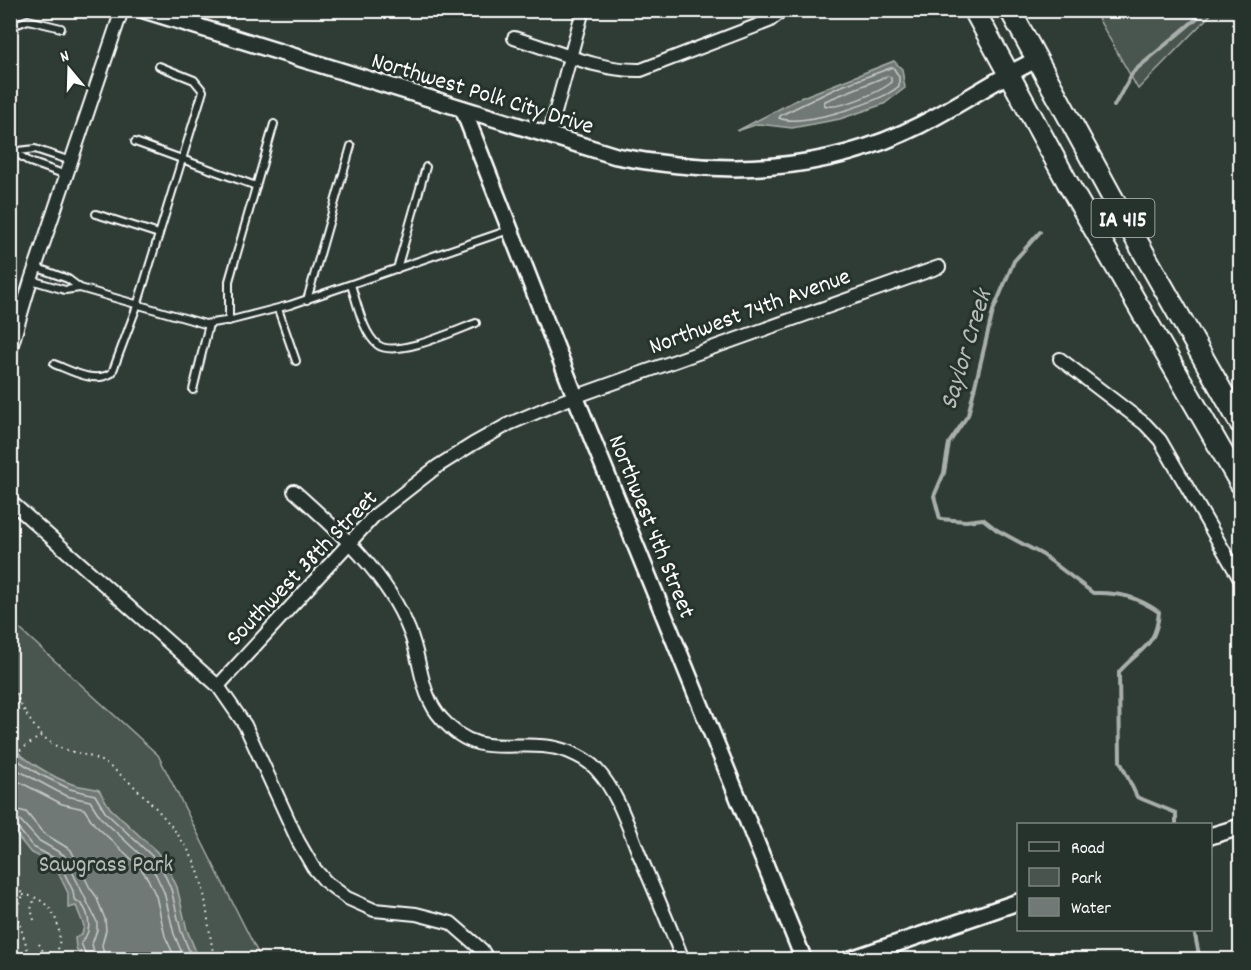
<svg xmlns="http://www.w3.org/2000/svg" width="1251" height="970" viewBox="0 0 1251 970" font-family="Dekko,sans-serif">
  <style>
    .green { fill: #4a544f; stroke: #a4aaa7; stroke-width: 1.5 }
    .water { fill: #707975; stroke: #a9afac; stroke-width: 1.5 }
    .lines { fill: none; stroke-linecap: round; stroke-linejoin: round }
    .shore { stroke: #c6c9c8; stroke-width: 1.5 }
    .stream { stroke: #a9afac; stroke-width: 4 }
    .service-casing { stroke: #fff; stroke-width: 10 }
    .minor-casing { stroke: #fff; stroke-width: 16 }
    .tertiary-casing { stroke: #fff; stroke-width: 20 }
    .primary-casing { stroke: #fff; stroke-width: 24 }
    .path { stroke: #fff; stroke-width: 2; stroke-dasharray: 1.5 4.5; stroke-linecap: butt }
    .service { stroke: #26332d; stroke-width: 6 }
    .minor { stroke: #26332d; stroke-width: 12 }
    .tertiary { stroke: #26332d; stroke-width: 15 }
    .primary { stroke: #26332d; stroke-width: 20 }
    .labels { text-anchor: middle; stroke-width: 6; stroke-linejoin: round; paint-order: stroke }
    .shield { fill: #26332d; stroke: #bec2c0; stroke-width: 1.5 }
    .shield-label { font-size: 22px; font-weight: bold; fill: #fff }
    .street-label { font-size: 24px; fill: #fff; stroke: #26332d }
    .park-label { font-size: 24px; fill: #b7bbb9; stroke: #26332d }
    .water-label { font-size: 26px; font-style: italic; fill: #b8bcba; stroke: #26332d }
  </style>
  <rect width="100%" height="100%" fill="#2f3b35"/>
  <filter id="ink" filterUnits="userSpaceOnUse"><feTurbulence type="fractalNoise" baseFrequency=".0167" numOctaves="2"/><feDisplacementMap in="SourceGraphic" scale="12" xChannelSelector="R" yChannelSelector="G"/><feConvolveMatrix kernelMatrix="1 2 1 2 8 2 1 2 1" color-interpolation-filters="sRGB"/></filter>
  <g filter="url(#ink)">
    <!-- green -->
    <g class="green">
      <polygon points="1094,11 1214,11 1138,89"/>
      <polygon points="10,620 158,755 261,959 11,959"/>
    </g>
    <!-- water -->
    <g class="water">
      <polygon points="894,61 902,69 905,88 884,104 840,119 792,128 758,124 737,131 800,98"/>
      <path d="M11,744C20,758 54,778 72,784C81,787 90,787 99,790L110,808L157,852L168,868L177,887L187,930L199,959H83L76,948L75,938L82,934L84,926L76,906L68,908V893L54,864L30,852L11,828Z"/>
    </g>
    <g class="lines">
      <!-- shore -->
      <g class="shore">
        <path d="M893,67L899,77V86C883,102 799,128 779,118L781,115L839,87Z"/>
        <path d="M887,76L891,77V83C879,92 837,111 824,105L825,101Z"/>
        <polyline points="10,755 39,774 70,789 95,795 105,812 152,856 163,871 171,889 181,931 193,960"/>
        <polyline points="10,766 66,796 90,801 101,818 147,861 156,875 164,892 174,934 185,960"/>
        <polyline points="10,777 62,804 84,809 94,824 140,867 148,879 156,896 165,936 176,960"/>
        <polyline points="10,808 26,812 43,833 71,850 90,888 96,896 105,919 106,930 102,945 105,960"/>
        <polyline points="10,817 20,820 38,840 64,855 97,922 97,930 92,944 96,960"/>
        <path d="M10,825L17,827L33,847L58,860L73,891L74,899C90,907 94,930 81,943L88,960"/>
      </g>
      <!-- stream -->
      <g class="stream">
        <polyline points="1114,106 1133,72 1196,19 1195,10"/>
        <path d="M1040,232L1014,261L993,311L968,415L949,443L944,473L934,496L940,519L966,521L983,519L997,530L1043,555L1093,593C1119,592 1137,597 1159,612C1156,648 1140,648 1119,672L1120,761L1137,797L1176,813V824"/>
        <polyline points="1194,930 1200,960"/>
      </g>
      <defs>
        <g id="service">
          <polyline points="10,27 28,20 61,28"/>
          <polyline points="135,142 256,186"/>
          <polyline points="10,149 30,162 66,175"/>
          <polyline points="18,151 35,149 71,161"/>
          <polyline points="96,214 159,234"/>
          <polyline points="35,267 68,279 80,288 205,324 232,320 290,305 509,230"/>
          <polyline points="397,269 426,167"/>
          <polyline points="31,280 65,290 80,288"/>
          <path d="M351,285C357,302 363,334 378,345C396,358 455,331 476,323"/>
          <polyline points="307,300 351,146"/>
          <polyline points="278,309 296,361"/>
          <polyline points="229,321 229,281 274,124"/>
          <path d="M54,364C72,371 94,384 112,373L137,306L203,91L194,80L159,66"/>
          <polyline points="193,390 209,324"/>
        </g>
        <g id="minor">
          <path d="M514,38C555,50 597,71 641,70L769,21L783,10"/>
          <polyline points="549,135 583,10"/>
          <polyline points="10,351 31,280 122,10"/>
          <polyline points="1060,359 1145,424 1160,440 1240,579"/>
          <path d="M294,491C339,531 387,574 409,630C422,660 419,694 442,719C479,762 513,738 556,748C570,751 587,759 596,769C617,791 628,826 639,854C654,889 669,924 683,960"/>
          <polyline points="10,501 218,686 245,725 298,841 313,867 326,882 347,898 374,910 416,914 451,923 482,950 488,960"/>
          <polyline points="218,686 374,516 438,466 473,444 509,424 563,401 939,267"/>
        </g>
        <g id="tertiary">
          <path d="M144,10L616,156C721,176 823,174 920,125C960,105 996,79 1036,60"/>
          <polyline points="463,109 575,396 804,960"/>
          <polyline points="1210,836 1240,827"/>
          <polyline points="848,960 1018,902"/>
        </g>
        <g id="primary">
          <polyline points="974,10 1070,187 1240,483"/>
          <polyline points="1010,10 1111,195 1240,423"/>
        </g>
      </defs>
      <!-- service casing -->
      <use href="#service" class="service-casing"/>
      <!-- minor casing -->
      <use href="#minor" class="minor-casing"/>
      <!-- tertiary casing -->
      <use href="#tertiary" class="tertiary-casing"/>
      <!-- primary casing -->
      <use href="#primary" class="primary-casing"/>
      <!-- path -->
      <g class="path">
        <path d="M10,683C23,707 35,739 63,749C78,754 92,755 106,764C136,784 182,831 196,866C208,895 207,929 215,960"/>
        <polyline points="10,757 42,735"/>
        <polyline points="10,877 23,895 16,913 31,960"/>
        <path d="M23,895C54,896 69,936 53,960"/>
        <polyline points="34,920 31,909 35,897"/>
        <polyline points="39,944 48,960"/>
      </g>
      <!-- service -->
      <use href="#service" class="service"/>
      <!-- minor -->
      <use href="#minor" class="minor"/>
      <!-- tertiary -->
      <use href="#tertiary" class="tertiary"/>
      <!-- primary -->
      <use href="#primary" class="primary"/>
    </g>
  </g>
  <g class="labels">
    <!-- shield labels -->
    <rect class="shield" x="1091.5" y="199" width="63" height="38" rx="4.5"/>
    <g class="shield-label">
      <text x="1123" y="226">IA 415</text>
    </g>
    <!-- street labels -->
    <g class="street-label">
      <text transform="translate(483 92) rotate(17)" y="8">Northwest Polk City Drive</text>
      <text transform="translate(749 310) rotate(-20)" y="8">Northwest 74th Avenue</text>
      <text transform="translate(653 526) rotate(68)" y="8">Northwest 4th Street</text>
      <text transform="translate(301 567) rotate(-46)" y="8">Southwest 38th Street</text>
    </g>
    <!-- park labels -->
    <g class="park-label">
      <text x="106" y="871">Sawgrass Park</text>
    </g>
    <!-- water labels -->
    <g class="water-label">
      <text transform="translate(964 349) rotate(-73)" y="9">Saylor Creek</text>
    </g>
  </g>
  <!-- margin -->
  <rect width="1251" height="970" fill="none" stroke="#26332d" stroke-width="36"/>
  <rect x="18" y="18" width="1215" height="934" fill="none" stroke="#fff" stroke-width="2" filter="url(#ink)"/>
  <!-- legend -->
  <rect x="1017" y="823" width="195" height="108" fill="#26332d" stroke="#7d8581" stroke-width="1.5"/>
  <rect x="1029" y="842" width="30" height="9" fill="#26332d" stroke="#7d8581" stroke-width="1.5"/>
  <text x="1071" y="853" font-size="18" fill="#ffffff">Road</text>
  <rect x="1029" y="868" width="30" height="18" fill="#4a544f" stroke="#7d8581" stroke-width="1.5"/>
  <text x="1071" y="883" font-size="18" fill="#ffffff">Park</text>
  <rect x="1029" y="898" width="30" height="18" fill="#707975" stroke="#7d8581" stroke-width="1.5"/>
  <text x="1071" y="913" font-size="18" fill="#ffffff">Water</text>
  <!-- north arrow -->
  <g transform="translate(69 69) rotate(341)" stroke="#26332d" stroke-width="4.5" paint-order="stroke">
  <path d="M0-4.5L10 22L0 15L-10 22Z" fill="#ffffff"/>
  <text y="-9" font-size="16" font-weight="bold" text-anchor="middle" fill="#ffffff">N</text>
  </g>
</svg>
